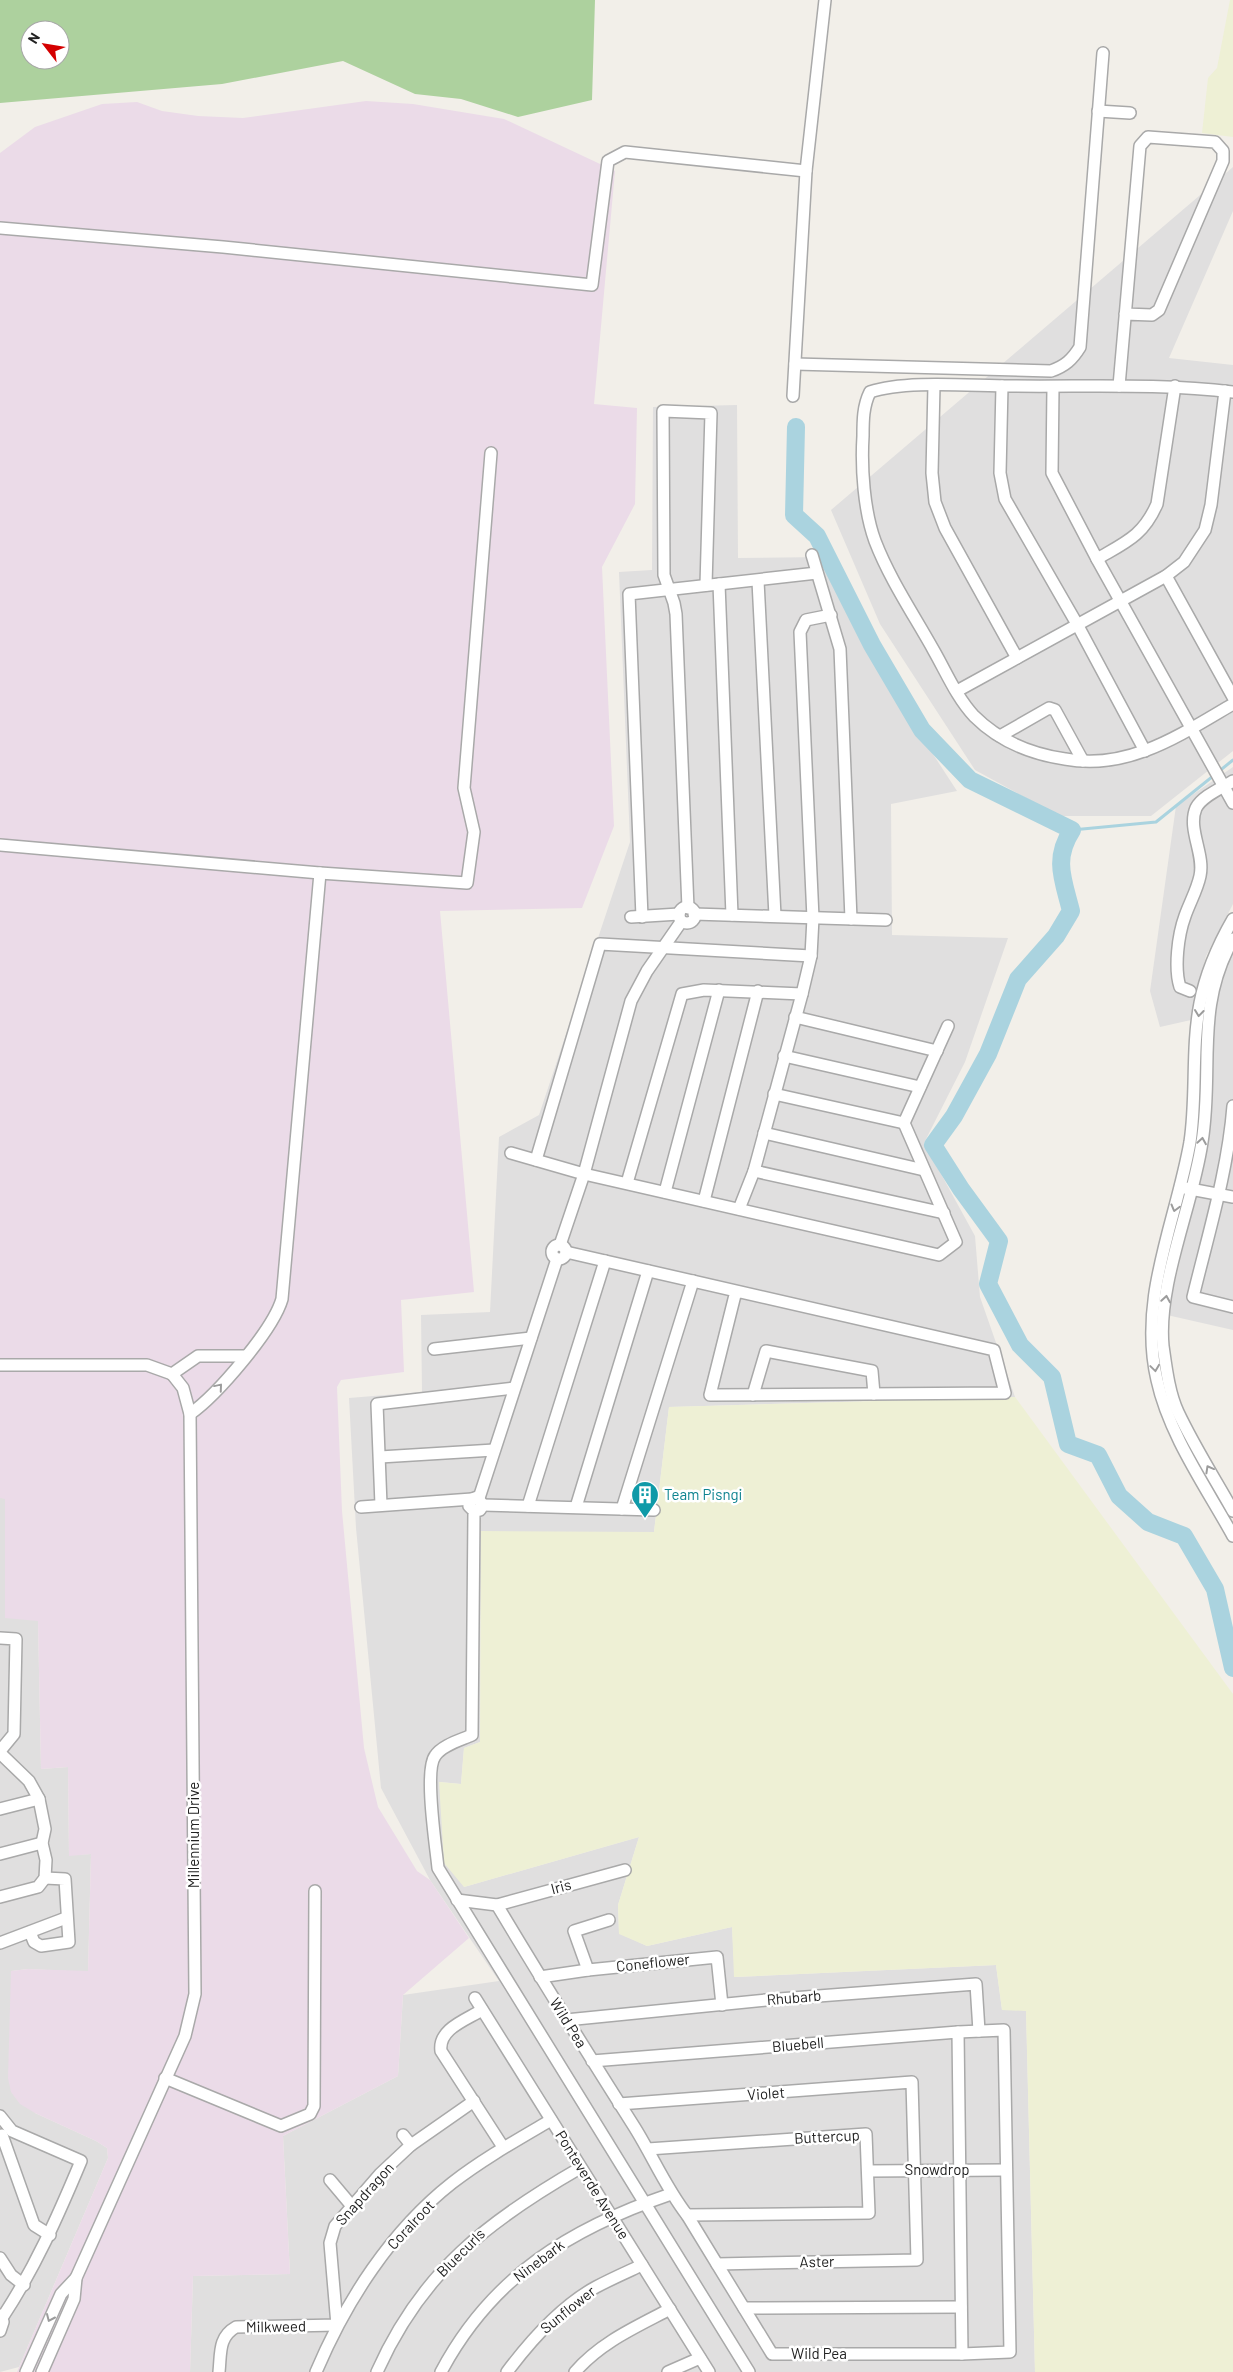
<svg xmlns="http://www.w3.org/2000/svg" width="1233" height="2372" viewBox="0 0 1233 2372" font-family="Barlow,sans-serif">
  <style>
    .residential { fill: #e0dfdf }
    .industrial { fill: #ebdbe8 }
    .farmland { fill: #eef0d5 }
    .forest { fill: #add19e; fill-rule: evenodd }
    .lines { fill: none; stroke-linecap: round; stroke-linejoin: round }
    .stream { stroke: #aad3df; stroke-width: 3 }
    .river { stroke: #aad3df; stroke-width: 18 }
    .minor-casing { stroke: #a9a9a9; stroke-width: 14 }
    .minor { stroke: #fff; stroke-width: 11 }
    .oneway { stroke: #9c9c9c }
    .labels { text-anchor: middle; stroke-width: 5; stroke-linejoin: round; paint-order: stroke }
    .culture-label { font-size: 15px; fill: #0d838f; stroke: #fff; text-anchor: start }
    .street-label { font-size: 15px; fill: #222; stroke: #fff }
  </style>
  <rect width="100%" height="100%" fill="#f2efe9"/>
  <!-- residential -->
  <g class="residential">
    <polygon points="1233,167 1233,211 1169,358 1233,365 1233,751 1151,816 1059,816 975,770 880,624 831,510"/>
    <polygon points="737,405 738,558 825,557 869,656 957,791 891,804 892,935 1008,938 965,1062 924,1143 975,1236 980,1297 1015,1397 669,1407 654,1532 481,1532 480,1742 464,1748 461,1784 440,1782 464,1887 639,1837 618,1905 619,1933 647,1946 732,1927 735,1977 996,1965 1002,2010 1026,2010 1035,2372 190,2372 193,2276 290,2274 283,2136 398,2076 403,1995 499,1981 430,1880 381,1788 356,1528 349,1398 422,1392 421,1315 490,1312 499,1137 539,1115 630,842 619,572 652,570 653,407"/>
    <polygon points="1233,767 1233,904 1206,956 1191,1020 1160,1027 1150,991 1176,806"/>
    <polygon points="1233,950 1233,1330 1167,1315 1202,1170 1212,1110 1212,1021 1221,980"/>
    <polygon points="0,1498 5,1498 38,1620 41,1769 68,1767 69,1855 91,1854 88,1972 28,1969 11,1971 35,2113 96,2141 107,2148 108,2158 19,2367 0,2372"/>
  </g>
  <!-- industrial -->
  <polygon class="industrial" points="366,101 413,104 504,119 615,171 594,404 637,408 635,504 602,567 614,826 582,908 440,911 474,1292 401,1300 404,1372 341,1380 337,1387 342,1511 364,1748 378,1807 417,1871 430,1880 469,1938 403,1995 398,2076 283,2136 290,2274 193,2276 190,2372 17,2372 108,2158 107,2148 96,2141 35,2113 20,2104 11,2092 8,2078 11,1971 28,1969 88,1971 91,1854 69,1856 68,1767 41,1769 38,1621 5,1618 5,1499 0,1498 0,153 35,127 102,104 137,102 162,111 198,116 243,118"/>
  <!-- farmland -->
  <g class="farmland">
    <polygon points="1230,0 1233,0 1233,137 1202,133 1208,78 1217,68"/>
    <polygon points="1015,1397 1233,1694 1233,2372 1035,2372 1026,2011 1002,2010 996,1965 734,1977 732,1927 647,1946 619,1934 618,1905 639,1837 464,1887 444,1863 439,1782 461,1784 464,1748 480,1742 481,1531 654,1532 669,1407"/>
  </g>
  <!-- forest -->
  <path class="forest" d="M0,0H595L592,100L518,117L461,99L415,94L343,61L222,84L0,103ZM30,30H60V60H30Z"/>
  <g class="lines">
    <!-- stream -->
    <polyline class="stream" points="1072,830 1156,822 1233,760"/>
    <!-- river -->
    <path class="river" d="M796,427L794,515L817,536L872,645L922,730L970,780L1072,830C1053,859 1063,879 1071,911L1056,936L1018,979L988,1054L954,1116L933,1145L961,1189L999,1241L988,1284L1020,1345L1052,1377L1068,1444L1098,1455L1119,1496L1148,1522L1184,1536L1215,1589L1233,1668"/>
    <defs>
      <g id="minor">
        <polyline points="1098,111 1130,113"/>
        <polyline points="0,228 223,247 592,285 608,161 625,152 806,171"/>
        <path d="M795,364L1051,371C1065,366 1072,360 1080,347L1103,53"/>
        <polyline points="934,385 932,473 935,502 945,528 1017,658"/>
        <polyline points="1002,386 1000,473 1005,499 1077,624 1145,751"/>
        <polyline points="1119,386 1140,146 1148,137 1215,142 1223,151 1223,161 1159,310 1152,315 1125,314"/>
        <polyline points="1053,387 1052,473 1097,559 1233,803"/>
        <path d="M1233,392C1159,383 1084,387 1010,386C970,386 906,380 870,392C863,406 863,421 863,436C861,468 864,511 875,541C890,580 914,615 934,651C946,672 957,698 974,716C998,740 1031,754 1065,759C1128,771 1180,735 1233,704"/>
        <polyline points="793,396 806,171 825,0"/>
        <polyline points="812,555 840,649 851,919"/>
        <path d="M1097,559C1126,542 1143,536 1157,504L1175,386"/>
        <polyline points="1166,576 1233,697"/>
        <polyline points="758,581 775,916"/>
        <polyline points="719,584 732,915"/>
        <polyline points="957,691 1166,576 1184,562 1205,530 1211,505 1225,391"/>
        <polyline points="1000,736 1049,708 1055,710 1083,761"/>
        <polyline points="0,845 320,873 467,883 474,832 464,788 491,453"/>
        <circle cx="687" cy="915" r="8"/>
        <polyline points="688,908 676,614 674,603 664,575 663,411 711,413 706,585"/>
        <polyline points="694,914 886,920"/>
        <polyline points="631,917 679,914"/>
        <polyline points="642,917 629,594 817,573"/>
        <path d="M1233,919C1218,945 1206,972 1200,1003C1191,1049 1197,1096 1190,1142C1176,1222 1138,1298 1157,1380C1169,1435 1206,1487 1233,1536"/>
        <path d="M1233,939C1194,1008 1214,1069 1202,1142C1193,1205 1157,1284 1163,1346C1166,1367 1169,1393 1178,1412C1194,1446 1215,1479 1233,1511"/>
        <path d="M1190,991L1180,987C1174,968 1178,935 1185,916C1190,902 1197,890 1200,876C1205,854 1187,829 1196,808C1202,796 1222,788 1233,781"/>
        <polyline points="795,1017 937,1051"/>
        <polyline points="784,1056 920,1087"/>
        <polyline points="774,1094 904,1123"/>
        <path d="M1233,1106C1228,1170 1208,1235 1193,1297L1233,1307"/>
        <polyline points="764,1133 924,1170"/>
        <polyline points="511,1153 584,1174 939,1255 956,1242 904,1123 948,1026"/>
        <polyline points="536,1160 600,944 811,956"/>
        <polyline points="754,1171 944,1213"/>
        <polyline points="627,1183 682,994 704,990 802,994"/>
        <polyline points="1185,1188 1233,1197"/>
        <polyline points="665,1192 719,990"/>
        <polyline points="704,1201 758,991"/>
        <polyline points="739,1209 754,1171 802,994 811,956 813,918 800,632 806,620 831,615"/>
        <circle cx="559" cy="1252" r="7"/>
        <polyline points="560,1245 584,1174 631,1001 647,971 681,922"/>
        <polyline points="566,1252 994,1350 1005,1393 710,1395 736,1291"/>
        <polyline points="434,1349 531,1338"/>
        <polyline points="0,1365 147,1365 172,1374"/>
        <polyline points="172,1374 198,1356 245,1356"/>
        <polyline points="753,1395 766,1351 872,1371 874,1394"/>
        <path d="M190,1414C217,1395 273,1330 282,1299L320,873"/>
        <polyline points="380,1457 494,1450"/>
        <polyline points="479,1498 557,1259"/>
        <polyline points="381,1505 377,1404 514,1388"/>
        <polyline points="483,1505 654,1510"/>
        <polyline points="528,1506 605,1261"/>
        <polyline points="361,1507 472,1499"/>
        <polyline points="576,1507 648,1271"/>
        <polyline points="622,1509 693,1281"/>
        <path d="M474,1511L480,1510L483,1505L477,1497L472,1499L469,1506L474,1511L472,1735C461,1740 442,1745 435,1756C424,1771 436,1847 438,1868L749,2372"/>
        <polyline points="0,1638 16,1639 14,1734 0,1751"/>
        <polyline points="0,1753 29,1781 39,1799 45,1829 42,1843 46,1860 45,1878 38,1887 0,1897"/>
        <polyline points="0,1809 39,1799"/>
        <polyline points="0,1854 42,1843"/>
        <polyline points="457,1900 497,1905 625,1870"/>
        <path d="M497,1905C542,1980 588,2054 635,2128C653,2157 666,2188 687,2215L772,2354H962L1010,2352L1004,2030L958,2032L592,2061"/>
        <polyline points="30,1932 34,1942 41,1946 69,1942 65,1879 45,1878"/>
        <polyline points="0,1943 66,1918"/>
        <polyline points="588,1970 574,1931 609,1920"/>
        <polyline points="540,1977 588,1970 717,1957 722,2005"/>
        <polyline points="475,1998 709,2372"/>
        <path d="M482,2010C466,2020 438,2029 441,2051L503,2147"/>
        <polyline points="566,2020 766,2000 976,1984 979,2031"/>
        <polyline points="958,2032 962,2354"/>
        <polyline points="165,2078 281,2126 310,2114 314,2106 315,1891"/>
        <polyline points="619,2104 912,2082 917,2260 717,2264"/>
        <path d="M0,2116L12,2131L81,2161C58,2216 35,2268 2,2318"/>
        <polyline points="2,2135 34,2225 50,2235"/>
        <polyline points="403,2135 411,2145"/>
        <polyline points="648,2149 866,2134 869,2213 687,2215"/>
        <polyline points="868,2171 1005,2170"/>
        <polyline points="330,2180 351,2205"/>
        <polyline points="0,2258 11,2275 24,2285"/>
        <polyline points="744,2308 961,2307"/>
        <polyline points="0,2315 3,2322 0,2331"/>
        <polyline points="26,2372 61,2294 76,2278"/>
        <polyline points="42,2372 74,2299 76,2278 185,2036 195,1994 190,1414 183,1388 172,1374"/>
        <path d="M219,2372C221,2354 218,2337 236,2327L337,2325L330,2243L335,2226L380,2174L411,2145L474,2101"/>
        <path d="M316,2372C346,2301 391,2231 452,2183C483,2159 517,2140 551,2120"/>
        <path d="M377,2372C422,2271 488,2221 580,2168"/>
        <path d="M441,2372C492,2276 571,2228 671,2194"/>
        <path d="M507,2372C531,2340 561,2306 596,2287C611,2279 627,2272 642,2265"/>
        <path d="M575,2372C601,2342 636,2327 670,2309"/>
        <polyline points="668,2372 700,2358"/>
      </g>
    </defs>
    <!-- minor casing -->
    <use href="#minor" class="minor-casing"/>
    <!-- minor -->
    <use href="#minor" class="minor"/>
  </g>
  <!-- one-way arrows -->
  <defs><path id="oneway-chevron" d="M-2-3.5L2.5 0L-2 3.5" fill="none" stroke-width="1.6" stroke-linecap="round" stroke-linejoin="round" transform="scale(1.25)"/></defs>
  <g class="oneway">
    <use href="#oneway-chevron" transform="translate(1199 1013) rotate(97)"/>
    <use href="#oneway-chevron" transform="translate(1202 1141) rotate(-81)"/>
    <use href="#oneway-chevron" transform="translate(1175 1208) rotate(105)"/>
    <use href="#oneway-chevron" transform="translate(1166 1299) rotate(-81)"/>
    <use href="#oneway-chevron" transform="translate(1155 1368) rotate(82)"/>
    <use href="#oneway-chevron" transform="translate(219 1387) rotate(-50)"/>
    <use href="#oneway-chevron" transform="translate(1209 1469) rotate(-119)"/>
    <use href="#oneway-chevron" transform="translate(50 2318) rotate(114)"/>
  </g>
  <!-- icons -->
  <defs>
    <symbol id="building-pin" viewBox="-11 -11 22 30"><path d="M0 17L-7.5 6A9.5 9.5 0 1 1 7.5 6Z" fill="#0f9aa8" stroke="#fff"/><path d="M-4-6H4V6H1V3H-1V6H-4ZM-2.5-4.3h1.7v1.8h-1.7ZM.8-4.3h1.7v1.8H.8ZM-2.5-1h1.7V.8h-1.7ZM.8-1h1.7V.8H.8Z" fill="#fff"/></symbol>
  </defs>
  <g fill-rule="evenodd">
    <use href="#building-pin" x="629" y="1479" width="32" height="43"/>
  </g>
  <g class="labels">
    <!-- culture labels -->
    <g class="culture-label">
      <text x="664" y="1500">Team Pisngi</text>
    </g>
    <!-- street labels -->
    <g class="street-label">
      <text transform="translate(194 1835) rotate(-90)" y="5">Millennium Drive</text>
      <text transform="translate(561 1887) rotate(-15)" y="5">Iris</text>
      <text transform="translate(653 1963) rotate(-6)" y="5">Coneflower</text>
      <text transform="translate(794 1998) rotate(-5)" y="5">Rhubarb</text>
      <text transform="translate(568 2023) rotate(58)" y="5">Wild Pea</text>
      <text transform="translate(798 2045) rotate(-5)" y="5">Bluebell</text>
      <text transform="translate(766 2094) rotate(-4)" y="5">Violet</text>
      <text transform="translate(827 2137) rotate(-3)" y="5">Buttercup</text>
      <text x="937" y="2175">Snowdrop</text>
      <text transform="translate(592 2185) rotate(58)" y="5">Ponteverde Avenue</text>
      <text transform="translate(365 2194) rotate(-48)" y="5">Snapdragon</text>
      <text transform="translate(411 2225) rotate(-47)" y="5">Coralroot</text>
      <text transform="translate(461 2253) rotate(-45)" y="5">Bluecurls</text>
      <text transform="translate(539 2261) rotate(-37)" y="5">Ninebark</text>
      <text transform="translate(817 2262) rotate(-1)" y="5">Aster</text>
      <text transform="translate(568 2310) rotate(-39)" y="5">Sunflower</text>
      <text transform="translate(276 2327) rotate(-1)" y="5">Milkweed</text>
      <text x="819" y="2359">Wild Pea</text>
    </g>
  </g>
  <!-- north arrow -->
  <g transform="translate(45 45) rotate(301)"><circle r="24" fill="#ffffff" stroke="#a7a7a7"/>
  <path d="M0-4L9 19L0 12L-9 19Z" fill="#d40000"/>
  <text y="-8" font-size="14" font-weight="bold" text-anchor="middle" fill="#222222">N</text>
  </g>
</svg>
